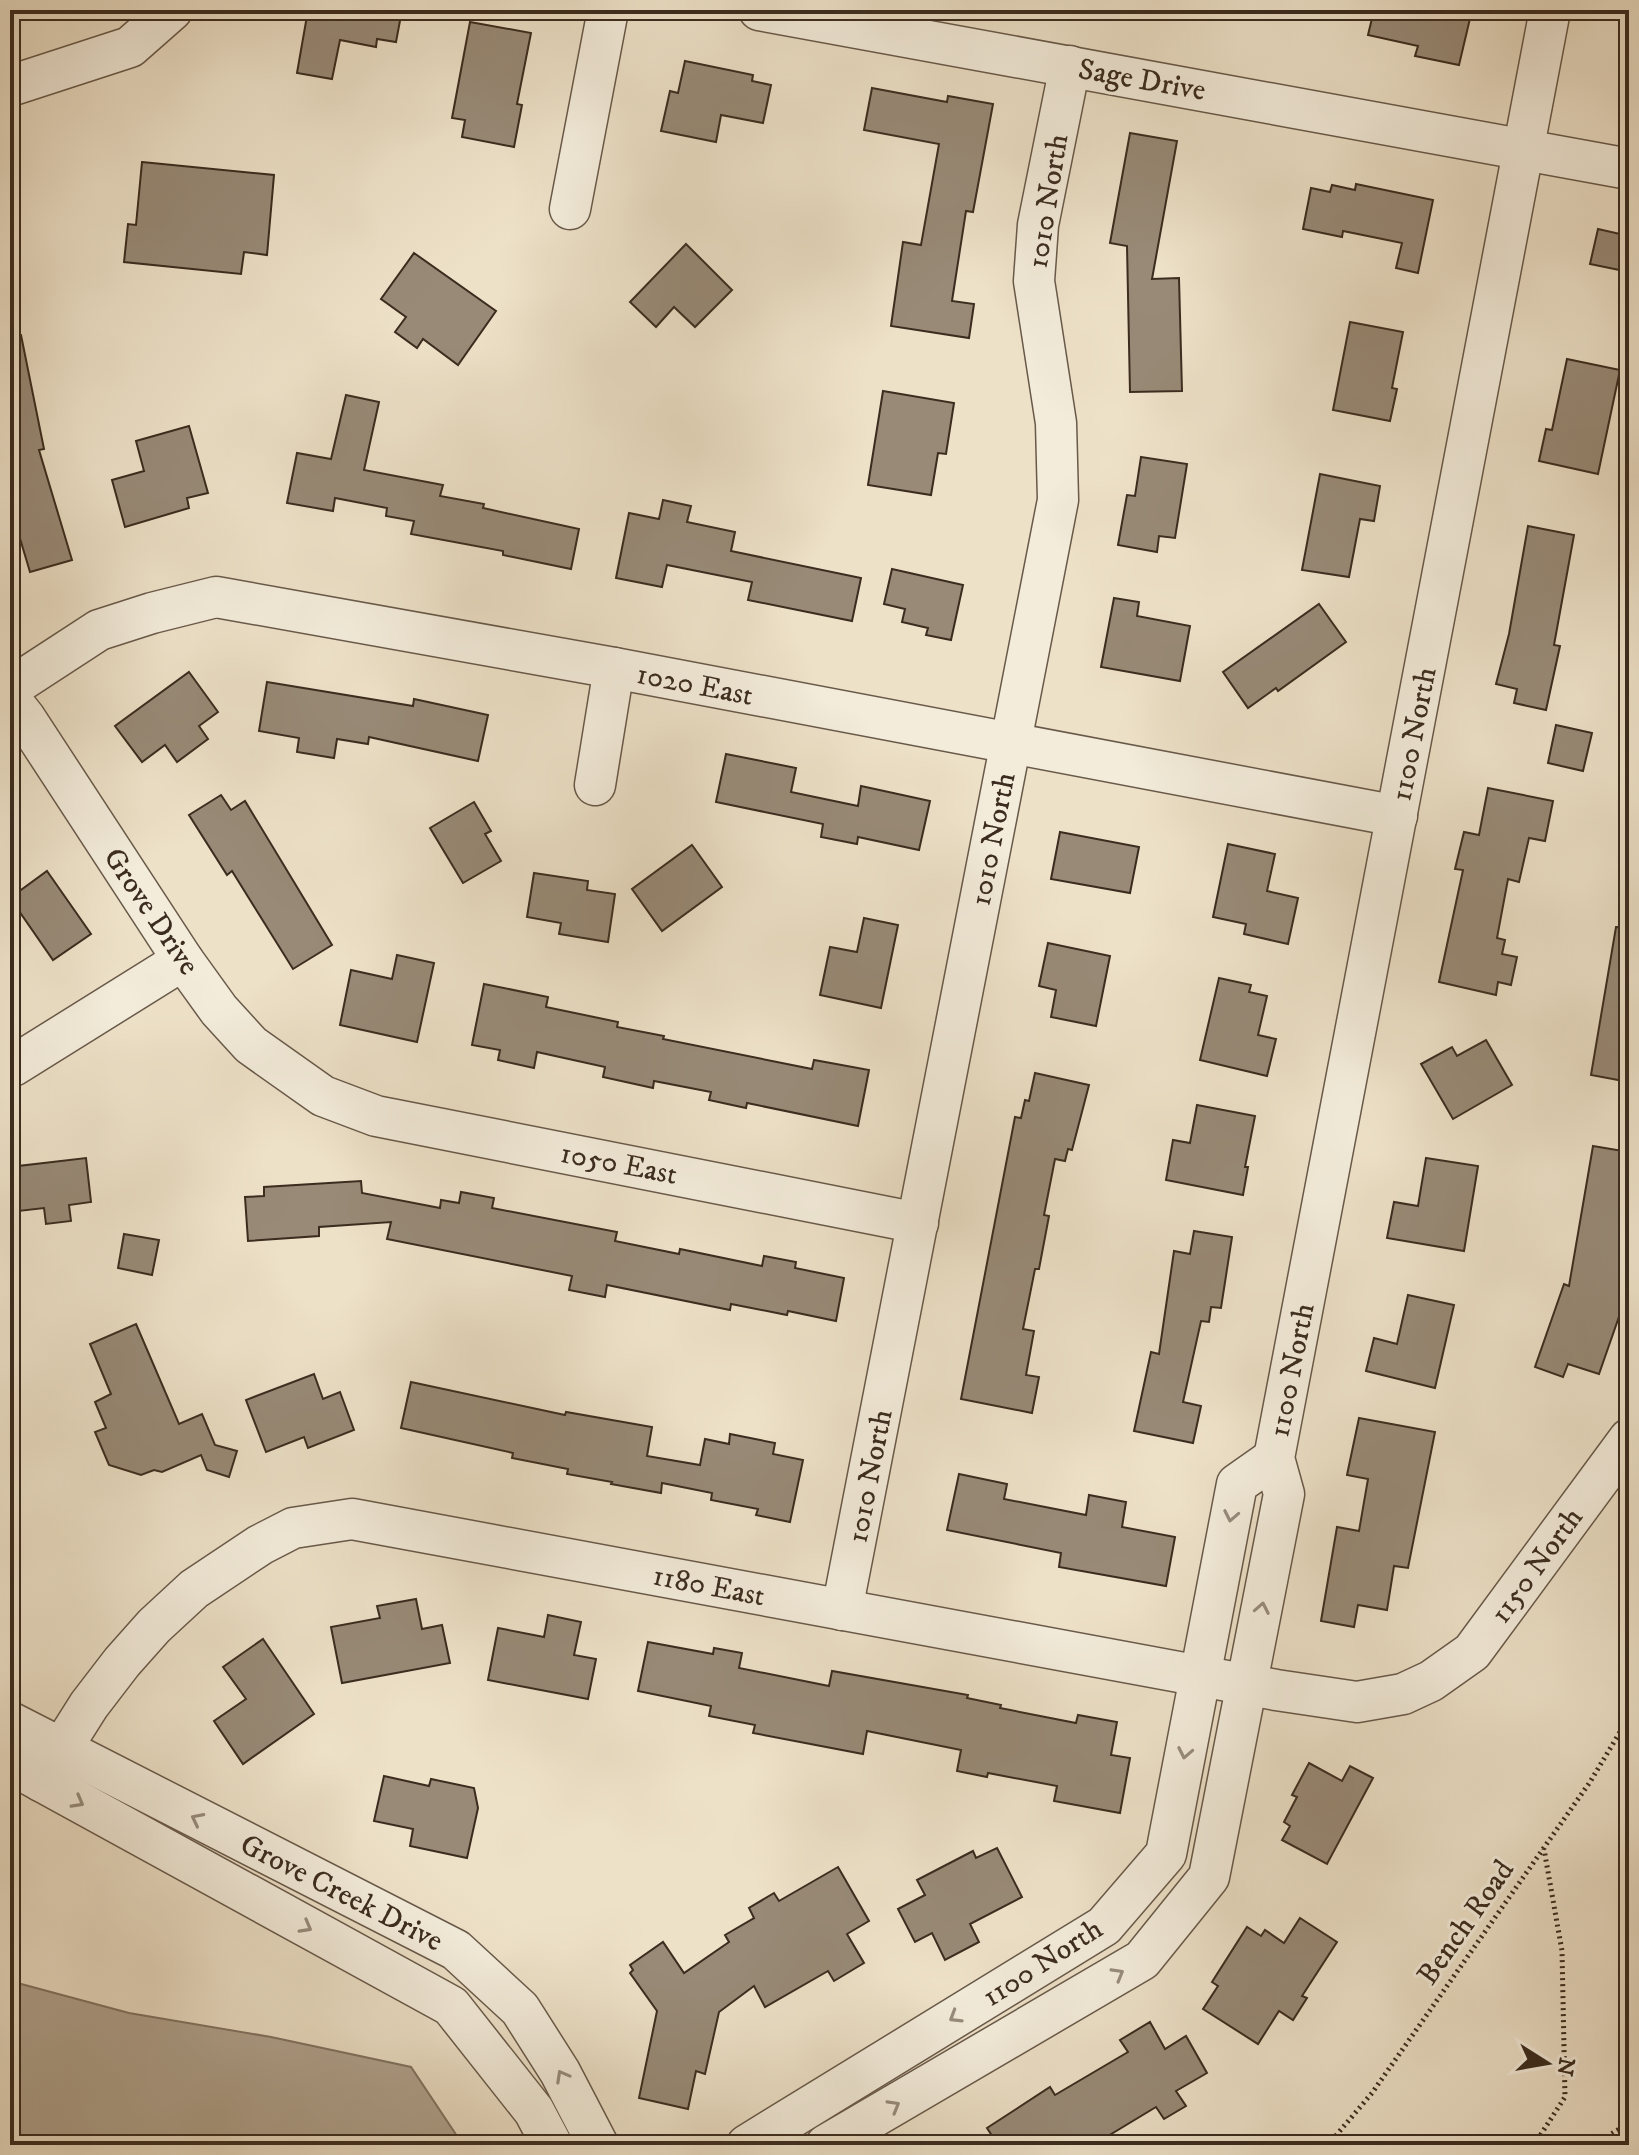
<svg xmlns="http://www.w3.org/2000/svg" width="1639" height="2155" viewBox="0 0 1639 2155" font-family="'IM FELL DW Pica',serif">
  <style>
    .water { fill: #b0a38f; stroke: #817362; stroke-width: 2 }
    .building { fill: #988a77; stroke: #3b2c1f; stroke-width: 2 }
    .lines { fill: none; stroke-linecap: round; stroke-linejoin: round }
    .minor-casing { stroke: #685949; stroke-width: 43 }
    .path { stroke: #3b2c1f; stroke-width: 5; stroke-dasharray: 2 4; stroke-linecap: butt }
    .minor { stroke: #f3ecdb; stroke-width: 40 }
    .oneway { stroke: #978c7d }
    .labels { text-anchor: middle; stroke-width: 6; stroke-linejoin: round; paint-order: stroke }
    .street-label { font-size: 30px; fill: #3b2c1f; stroke: #f3ecdb }
  </style>
  <rect width="100%" height="100%" fill="#ede1c8"/>
  <filter id="stains"><feTurbulence type="fractalNoise" baseFrequency=".0025" numOctaves="4"/><feColorMatrix values="0 0 0 0 .2 0 0 0 0 .09 0 0 0 0 .02 0 0 0 .5 -.17"/></filter>
  <radialGradient id="worn" r=".72"><stop offset=".6" stop-color="#630" stop-opacity="0"/><stop offset="1" stop-color="#630" stop-opacity=".3"/></radialGradient>
  <!-- water -->
  <polygon class="water" points="10,1981 129,2013 271,2037 411,2067 463,2145 10,2145"/>
  <!-- building -->
  <g class="building">
    <polygon points="308,10 402,10 396,42 377,39 376,47 340,40 332,79 297,73"/>
    <polygon points="1374,10 1472,10 1459,65 1415,56 1418,46 1368,35"/>
    <polygon points="470,22 531,33 517,104 522,105 514,147 462,137 465,120 452,118"/>
    <polygon points="685,61 753,75 752,81 771,85 763,123 721,115 716,142 661,131 670,91 678,93"/>
    <polygon points="872,88 947,102 948,96 993,104 973,212 966,211 952,301 974,304 969,338 891,326 903,242 921,245 939,144 864,130"/>
    <polygon points="1130,133 1177,141 1152,279 1179,278 1182,391 1130,392 1127,246 1110,243"/>
    <polygon points="142,162 274,175 267,255 244,252 241,274 124,262 128,224 136,225"/>
    <polygon points="1356,184 1433,200 1418,273 1396,268 1402,243 1343,231 1342,237 1303,229 1311,188 1330,192 1332,185 1355,190"/>
    <polygon points="1598,229 1629,236 1629,272 1590,264"/>
    <polygon points="686,244 732,290 695,327 674,307 656,327 630,302"/>
    <polygon points="414,253 496,311 458,365 423,339 417,348 395,332 406,317 381,299"/>
    <polygon points="1350,322 1403,332 1392,388 1397,389 1390,421 1333,410"/>
    <polygon points="21,335 44,449 39,450 72,560 30,572 10,505 10,336"/>
    <polygon points="1567,359 1620,370 1598,474 1539,461 1546,429 1552,430"/>
    <polygon points="883,391 954,403 946,454 938,453 931,495 868,485"/>
    <polygon points="346,395 379,402 364,470 443,485 440,496 484,504 483,508 579,529 571,569 503,555 503,551 411,534 414,521 386,516 387,508 335,498 333,511 287,503 297,453 331,459"/>
    <polygon points="189,426 208,493 187,498 189,508 125,527 112,480 144,471 136,441"/>
    <polygon points="1141,457 1187,464 1175,538 1159,536 1157,552 1118,545 1127,495 1135,496"/>
    <polygon points="1320,474 1380,486 1374,521 1360,519 1349,577 1302,570"/>
    <polygon points="663,500 691,506 687,522 735,532 731,551 861,578 852,621 748,600 752,582 667,565 662,587 616,578 629,513 659,519"/>
    <polygon points="1528,526 1574,535 1554,645 1560,646 1546,710 1514,703 1517,689 1496,684 1509,634"/>
    <polygon points="892,569 963,585 951,640 926,635 928,628 902,622 905,609 884,604"/>
    <polygon points="1114,598 1139,602 1137,616 1190,626 1180,681 1101,667"/>
    <polygon points="1319,604 1346,642 1278,691 1276,688 1248,708 1223,672"/>
    <polygon points="189,672 218,712 199,726 208,739 177,762 165,745 142,762 115,726"/>
    <polygon points="267,682 413,706 414,699 488,715 478,761 369,737 368,744 337,739 334,758 297,752 299,738 259,731"/>
    <polygon points="1556,725 1592,733 1583,771 1548,763"/>
    <polygon points="726,754 796,768 791,792 858,806 861,786 930,801 919,850 858,837 857,844 821,837 823,824 716,802"/>
    <polygon points="1488,788 1553,801 1545,841 1529,838 1519,882 1508,879 1497,938 1505,940 1502,954 1517,957 1511,985 1498,982 1496,995 1439,982 1463,870 1455,869 1464,832 1479,835"/>
    <polygon points="221,795 231,810 245,801 332,945 293,969 232,871 227,875 189,815"/>
    <polygon points="474,802 491,831 485,834 501,861 463,883 430,828"/>
    <polygon points="1060,832 1139,847 1130,893 1051,879"/>
    <polygon points="1228,844 1275,854 1267,891 1298,898 1288,944 1244,934 1246,924 1213,917"/>
    <polygon points="692,845 722,887 662,931 632,889"/>
    <polygon points="47,871 91,934 53,960 10,898"/>
    <polygon points="534,873 588,881 587,890 615,894 608,942 559,934 561,923 527,917"/>
    <polygon points="864,918 898,925 881,1008 820,995 830,947 857,952"/>
    <polygon points="1616,927 1629,928 1629,1082 1591,1075"/>
    <polygon points="1048,943 1110,956 1096,1026 1051,1017 1056,990 1039,986"/>
    <polygon points="397,955 434,963 417,1042 340,1025 351,970 392,979"/>
    <polygon points="1219,978 1251,985 1249,992 1267,996 1258,1035 1276,1039 1267,1076 1200,1060"/>
    <polygon points="484,984 548,997 546,1007 618,1022 617,1027 664,1036 663,1039 812,1069 814,1060 869,1070 858,1126 747,1103 746,1108 709,1100 711,1092 654,1081 653,1088 603,1077 605,1067 537,1052 534,1068 498,1060 500,1050 472,1045"/>
    <polygon points="1486,1040 1512,1085 1453,1119 1421,1064 1452,1047 1457,1056"/>
    <polygon points="1035,1073 1089,1085 1072,1150 1068,1149 1065,1161 1055,1159 1044,1215 1049,1216 1039,1269 1035,1269 1023,1329 1034,1331 1026,1375 1039,1377 1032,1413 961,1399 1015,1117 1021,1118 1025,1100 1029,1101"/>
    <polygon points="1197,1105 1255,1116 1245,1167 1248,1167 1243,1195 1166,1180 1173,1140 1190,1143"/>
    <polygon points="1593,1146 1629,1152 1629,1288 1599,1374 1568,1364 1563,1377 1535,1367 1564,1284 1569,1286"/>
    <polygon points="86,1158 91,1202 69,1205 71,1221 46,1224 44,1208 10,1212 10,1167"/>
    <polygon points="1426,1158 1478,1166 1464,1251 1387,1238 1394,1202 1418,1206"/>
    <polygon points="361,1181 362,1193 440,1208 441,1200 459,1203 461,1192 494,1198 492,1208 617,1232 615,1241 679,1254 680,1249 762,1266 764,1256 796,1262 795,1268 844,1278 836,1321 788,1311 787,1315 731,1304 730,1310 607,1285 605,1297 569,1290 572,1276 387,1239 391,1222 319,1227 319,1236 248,1241 245,1197 264,1196 264,1187"/>
    <polygon points="1194,1231 1232,1237 1221,1308 1211,1307 1209,1322 1201,1321 1183,1402 1201,1406 1193,1443 1134,1431 1151,1352 1159,1354 1174,1251 1190,1254"/>
    <polygon points="124,1234 159,1240 152,1275 118,1268"/>
    <polygon points="1408,1295 1454,1305 1435,1388 1366,1371 1374,1338 1397,1344"/>
    <polygon points="136,1324 179,1424 202,1414 215,1445 237,1451 229,1477 207,1470 201,1455 162,1472 154,1470 141,1475 109,1465 95,1432 106,1428 95,1402 111,1394 90,1344"/>
    <polygon points="314,1374 323,1399 340,1392 354,1430 308,1448 304,1437 266,1452 246,1400"/>
    <polygon points="411,1382 565,1415 566,1412 652,1427 647,1456 700,1465 705,1439 729,1444 730,1434 775,1443 773,1454 803,1460 790,1522 756,1515 758,1509 711,1500 712,1493 662,1483 661,1493 611,1484 612,1482 567,1474 568,1469 512,1458 513,1453 401,1428"/>
    <polygon points="1359,1418 1435,1432 1408,1568 1394,1566 1387,1610 1358,1605 1354,1627 1321,1621 1337,1527 1359,1531 1368,1479 1347,1475"/>
    <polygon points="959,1474 1007,1484 1004,1499 1086,1515 1089,1495 1126,1502 1122,1527 1175,1537 1166,1586 1059,1567 1061,1553 947,1530"/>
    <polygon points="416,1599 422,1629 442,1625 450,1663 342,1683 331,1627 380,1618 377,1606"/>
    <polygon points="548,1615 581,1622 574,1655 596,1659 588,1699 488,1680 498,1628 544,1637"/>
    <polygon points="263,1639 314,1714 243,1764 214,1721 246,1699 223,1667"/>
    <polygon points="648,1642 713,1654 714,1648 742,1653 739,1668 829,1686 832,1671 968,1695 967,1698 1001,1705 1000,1708 1076,1723 1078,1715 1117,1722 1111,1755 1130,1758 1120,1813 1054,1801 1057,1786 988,1773 987,1777 957,1771 961,1750 867,1731 863,1754 753,1733 755,1725 709,1716 711,1706 638,1691"/>
    <polygon points="1309,1763 1342,1781 1350,1766 1373,1778 1327,1864 1282,1840 1290,1826 1284,1822 1297,1797 1292,1795"/>
    <polygon points="384,1776 429,1786 431,1779 474,1788 478,1808 467,1858 410,1846 413,1829 374,1821"/>
    <polygon points="997,1848 1022,1897 970,1924 979,1942 945,1960 932,1933 915,1942 898,1909 925,1895 917,1880 973,1851 976,1858"/>
    <polygon points="838,1867 869,1921 847,1934 864,1963 834,1981 828,1971 765,2007 754,1986 719,2012 705,2074 696,2071 688,2109 639,2098 657,2011 630,1973 633,1970 630,1965 663,1942 684,1973 729,1942 725,1935 754,1918 749,1908 774,1893 779,1901"/>
    <polygon points="1300,1918 1337,1942 1302,1996 1307,1998 1293,2020 1279,2011 1258,2044 1203,2009 1218,1986 1212,1982 1247,1927 1261,1936 1265,1930 1284,1943"/>
    <polygon points="1150,2022 1165,2049 1186,2036 1207,2073 1176,2091 1186,2106 1164,2119 1156,2107 1093,2145 998,2145 987,2128 1050,2087 1055,2095 1128,2052 1120,2040"/>
  </g>
  <g class="lines">
    <defs>
      <g id="minor">
        <polyline points="759,10 1629,169"/>
        <polyline points="10,86 130,47 172,10"/>
        <polyline points="570,209 608,10"/>
        <polyline points="10,688 99,630 152,613 216,597 614,668 1397,816"/>
        <polyline points="10,699 25,718 183,960 219,1010 251,1045 323,1096 376,1116 918,1223"/>
        <polyline points="595,785 614,668"/>
        <polyline points="13,1066 183,960"/>
        <polyline points="842,1610 1058,500 1056,423 1034,281 1038,225 1070,66"/>
        <polyline points="10,1722 456,1950 520,2009 560,2072 598,2145"/>
        <polyline points="10,1764 451,2006 534,2111 552,2145"/>
        <polyline points="41,1781 89,1705 122,1662 154,1626 194,1589 260,1545 293,1528 352,1519 1276,1690 1357,1702 1403,1694 1431,1681 1472,1652 1629,1439"/>
        <polyline points="747,2145 1104,1926 1166,1854 1237,1484 1274,1458"/>
        <polyline points="826,2145 1142,1960 1209,1877 1284,1494 1274,1458 1550,10"/>
      </g>
    </defs>
    <!-- minor casing -->
    <use href="#minor" class="minor-casing"/>
    <!-- path -->
    <g class="path">
      <polyline points="1328,2145 1372,2093 1590,1782 1629,1717"/>
      <polyline points="1534,2145 1565,2097 1562,1951 1544,1849"/>
      <polyline points="1554,2145 1600,2141 1629,2123"/>
    </g>
    <!-- minor -->
    <use href="#minor" class="minor"/>
  </g>
  <!-- one-way arrows -->
  <defs><path id="oneway-chevron" d="M-2-3.5L2.5 0L-2 3.5" fill="none" stroke-width="1.6" stroke-linecap="round" stroke-linejoin="round" transform="scale(2)"/></defs>
  <g class="oneway">
    <use href="#oneway-chevron" transform="translate(1231 1516) rotate(101)"/>
    <use href="#oneway-chevron" transform="translate(1262 1608) rotate(-79)"/>
    <use href="#oneway-chevron" transform="translate(1185 1753) rotate(101)"/>
    <use href="#oneway-chevron" transform="translate(78 1802) rotate(29)"/>
    <use href="#oneway-chevron" transform="translate(197 1819) rotate(-153)"/>
    <use href="#oneway-chevron" transform="translate(306 1927) rotate(29)"/>
    <use href="#oneway-chevron" transform="translate(1118 1974) rotate(-30)"/>
    <use href="#oneway-chevron" transform="translate(955 2017) rotate(148)"/>
    <use href="#oneway-chevron" transform="translate(562 2076) rotate(-119)"/>
    <use href="#oneway-chevron" transform="translate(894 2106) rotate(-30)"/>
  </g>
  <g class="labels">
    <!-- street labels -->
    <g class="street-label">
      <text transform="translate(1142 79) rotate(10)" y="10">Sage Drive</text>
      <text transform="translate(1047 201) rotate(-81)" y="10">1010 North</text>
      <text transform="translate(695 684) rotate(11)" y="10">1020 East</text>
      <text transform="translate(1413 734) rotate(-79)" y="10">1100 North</text>
      <text transform="translate(992 839) rotate(-79)" y="10">1010 North</text>
      <text transform="translate(152 911) rotate(56)" y="10">Grove Drive</text>
      <text transform="translate(619 1163) rotate(11)" y="10">1050 East</text>
      <text transform="translate(1291 1370) rotate(-79)" y="10">1100 North</text>
      <text transform="translate(869 1476) rotate(-79)" y="10">1010 North</text>
      <text transform="translate(1536 1565) rotate(-54)" y="10">1150 North</text>
      <text transform="translate(709 1585) rotate(11)" y="10">1180 East</text>
      <text transform="translate(342 1892) rotate(27)" y="10">Grove Creek Drive</text>
      <text transform="translate(1465 1922) rotate(-55)" y="10">Bench Road</text>
      <text transform="translate(1042 1962) rotate(-33)" y="10">1100 North</text>
    </g>
  </g>
  <!-- margin -->
  <rect width="1639" height="2155" fill="none" stroke="#ede1c8" stroke-width="40"/>
  <rect x="12" y="12" width="1615" height="2131" fill="none" stroke="#3b2c1f" stroke-width="4"/>
  <rect x="20" y="20" width="1599" height="2115" fill="none" stroke="#3b2c1f" stroke-width="2"/>
  <!-- north arrow -->
  <g transform="translate(1547 2063) rotate(101)" stroke="#f3ecdb" stroke-width="6" paint-order="stroke">
  <path d="M0-6L14 30L0 20L-14 30Z" fill="#3b2c1f"/>
  <text y="-12" font-size="22" font-weight="bold" text-anchor="middle" fill="#3b2c1f">N</text>
  </g>
  <rect width="100%" height="100%" filter="url(#stains)"/>
  <rect width="100%" height="100%" fill="url(#worn)"/>
</svg>
